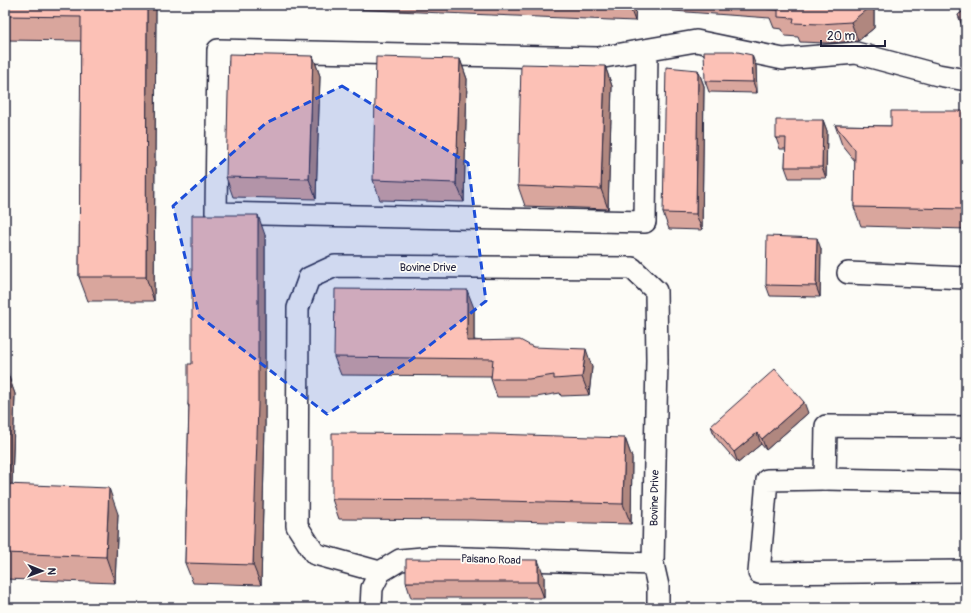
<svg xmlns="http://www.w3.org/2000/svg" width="971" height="613" viewBox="0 0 971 613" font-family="Pangolin,sans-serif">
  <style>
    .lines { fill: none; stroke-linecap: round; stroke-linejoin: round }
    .minor-casing { stroke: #22223b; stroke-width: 24 }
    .minor { stroke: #fdfcf7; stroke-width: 21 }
    .wall { fill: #d9a69d; stroke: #22223b }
    .shaded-wall { fill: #b0877f; stroke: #22223b }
    .building { fill: #fcc1b6; stroke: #22223b }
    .marked { fill: #1d4ed8; fill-opacity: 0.2; stroke: #1d4ed8; stroke-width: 3; stroke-dasharray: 8 5; stroke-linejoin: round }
    .labels { text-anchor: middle; stroke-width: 3.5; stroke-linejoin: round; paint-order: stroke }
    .street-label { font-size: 11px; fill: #22223b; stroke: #fdfcf7 }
  </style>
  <rect width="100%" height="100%" fill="#fdfcf7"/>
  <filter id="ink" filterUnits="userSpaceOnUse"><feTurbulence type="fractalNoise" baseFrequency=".025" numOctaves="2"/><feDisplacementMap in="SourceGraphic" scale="8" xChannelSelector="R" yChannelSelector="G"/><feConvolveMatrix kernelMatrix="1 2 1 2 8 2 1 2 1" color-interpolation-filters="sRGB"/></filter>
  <g filter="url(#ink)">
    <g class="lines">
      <defs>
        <g id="minor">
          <polyline points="647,50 645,222 216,213 218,50 598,58 696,41 783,59 856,53 938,75 966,80"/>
          <polyline points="848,273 966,278"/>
          <polyline points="966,427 826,426 825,479 767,480 759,573 966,571"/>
          <polyline points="825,479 966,482"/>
          <polyline points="380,572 315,554 297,526 298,308 309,278 335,266 632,268 656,291 657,360 653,564 658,586 658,608"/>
          <polyline points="380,572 400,560 434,557 653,564"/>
          <polyline points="371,608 372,588 380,572"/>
        </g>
      </defs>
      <!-- minor casing -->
      <use href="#minor" class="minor-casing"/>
      <!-- minor -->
      <use href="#minor" class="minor"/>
    </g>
    <!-- wall -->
    <g class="wall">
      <polygon points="5,5 156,5 154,301 88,301 79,277 81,41 5,40"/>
      <polygon points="297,5 636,5 635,21 300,7"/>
      <polygon points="671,5 874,5 874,28 858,41 827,43 800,42 798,37 785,36 782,29 774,28 770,18 673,11"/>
      <polygon points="966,9 966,33 962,26 958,15"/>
      <polygon points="313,56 320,76 316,199 233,197 226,177"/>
      <polygon points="460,59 467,79 464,202 380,200 373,180"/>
      <polygon points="605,66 612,86 608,209 525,206 518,186"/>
      <polygon points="756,66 757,93 709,92 705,81"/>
      <polygon points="698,70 704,86 702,230 669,229 663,213"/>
      <polygon points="966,111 966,229 861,226 854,207 855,161 842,145 835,125 891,126"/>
      <polygon points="823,120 827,131 826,178 789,178 785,167 786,149 780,149 776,138"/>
      <polygon points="265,235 265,425 261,585 193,583 185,563 189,408 188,405 192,364"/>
      <polygon points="821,249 820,297 770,296 766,285"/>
      <polygon points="474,308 474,340 533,347 592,367 589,395 561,396 560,393 536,397 497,397 491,379 491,376 341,375 334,357"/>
      <polygon points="5,368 15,394 12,484 118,514 115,583 5,579"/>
      <polygon points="808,413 766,450 761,444 738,463 715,437 711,426"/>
      <polygon points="625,438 632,458 631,524 470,520 339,519 332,499"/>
      <polygon points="544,576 544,598 411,598 406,582"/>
    </g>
    <!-- shaded-wall -->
    <g class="shaded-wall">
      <polygon points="147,5 156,5 154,301 146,277"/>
      <polygon points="629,5 636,5 635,21"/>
      <polygon points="867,5 874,5 874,28 858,41 851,22"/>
      <polygon points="752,55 756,66 757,93 753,82"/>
      <polygon points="313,56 320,76 316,199 309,179"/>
      <polygon points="460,59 467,79 464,202 456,183"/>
      <polygon points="605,66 612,86 608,209 601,189"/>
      <polygon points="698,70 704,86 702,230 696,214"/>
      <polygon points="823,120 827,131 826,178 822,167"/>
      <polygon points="258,215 265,235 265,425 261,585 253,565"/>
      <polygon points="817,238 821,249 820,297 816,286"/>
      <polygon points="467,290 474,308 474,358 467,341"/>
      <polygon points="586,349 592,367 589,395 582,377"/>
      <polygon points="6,368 15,394 11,510 5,494 5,388"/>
      <polygon points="804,402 808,413 766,450 762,439"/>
      <polygon points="757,433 761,444 738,463 734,452"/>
      <polygon points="625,438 632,458 631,524 623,504"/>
      <polygon points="109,488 118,514 115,583 106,557"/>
      <polygon points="538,560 544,576 544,598 538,582"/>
    </g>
    <!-- building -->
    <g class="building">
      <polygon points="5,5 147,5 146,277 79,277 81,17 5,16"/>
      <polygon points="767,5 867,5 867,9 851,22 820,24 793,23 794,18 778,17 778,10 767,9"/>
      <polygon points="966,9 966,30 958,15"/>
      <polygon points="704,51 733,51 752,55 753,82 705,81"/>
      <polygon points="229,54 313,56 309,179 226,177"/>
      <polygon points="376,57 460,59 456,183 373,180"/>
      <polygon points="521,64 605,66 601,189 518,186"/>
      <polygon points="666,67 698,70 696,214 663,213"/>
      <polygon points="891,111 966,111 966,209 854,207 855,150 835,125 891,126"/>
      <polygon points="776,120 823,120 822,167 785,167 786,138 776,138"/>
      <polygon points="192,215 258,215 258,405 253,565 185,563 189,405 188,405 188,364 192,364"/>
      <polygon points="767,236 817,238 816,286 766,285"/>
      <polygon points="335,289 467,290 467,341 520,340 533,347 586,349 582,377 554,379 554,375 529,379 491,379 493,359 334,357"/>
      <polygon points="5,368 6,368 5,388"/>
      <polygon points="775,369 804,402 762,439 757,433 734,452 711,426"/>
      <polygon points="332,433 493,434 625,438 623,504 463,500 332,499"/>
      <polygon points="5,484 109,488 106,557 5,553"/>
      <polygon points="406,559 538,560 538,582 406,582"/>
    </g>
  </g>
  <!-- marked area -->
  <path class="marked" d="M342,86L468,163L486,301L411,360L327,414L199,316L173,206L266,123Z"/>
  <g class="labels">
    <!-- street labels -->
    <g class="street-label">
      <text x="428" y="271">Bovine Drive</text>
      <text transform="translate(654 498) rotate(-89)" y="4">Bovine Drive</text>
      <text transform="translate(491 559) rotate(2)" y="4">Paisano Road</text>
    </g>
  </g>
  <!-- margin -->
  <rect width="971" height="613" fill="none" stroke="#fdfcf7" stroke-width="20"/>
  <rect x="10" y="10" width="951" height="593" fill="none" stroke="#22223b" stroke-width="1.5" filter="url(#ink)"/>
  <!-- north arrow -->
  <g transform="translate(42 571) rotate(91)" stroke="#fdfcf7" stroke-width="3" paint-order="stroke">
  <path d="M0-3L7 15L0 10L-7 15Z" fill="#22223b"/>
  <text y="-6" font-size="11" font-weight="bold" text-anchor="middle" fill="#22223b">N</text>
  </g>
  <!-- scale -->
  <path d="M821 40v6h64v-6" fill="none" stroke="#22223b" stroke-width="2"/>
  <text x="827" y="40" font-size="12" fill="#22223b" stroke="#fdfcf7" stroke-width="3" paint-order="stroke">20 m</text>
</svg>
